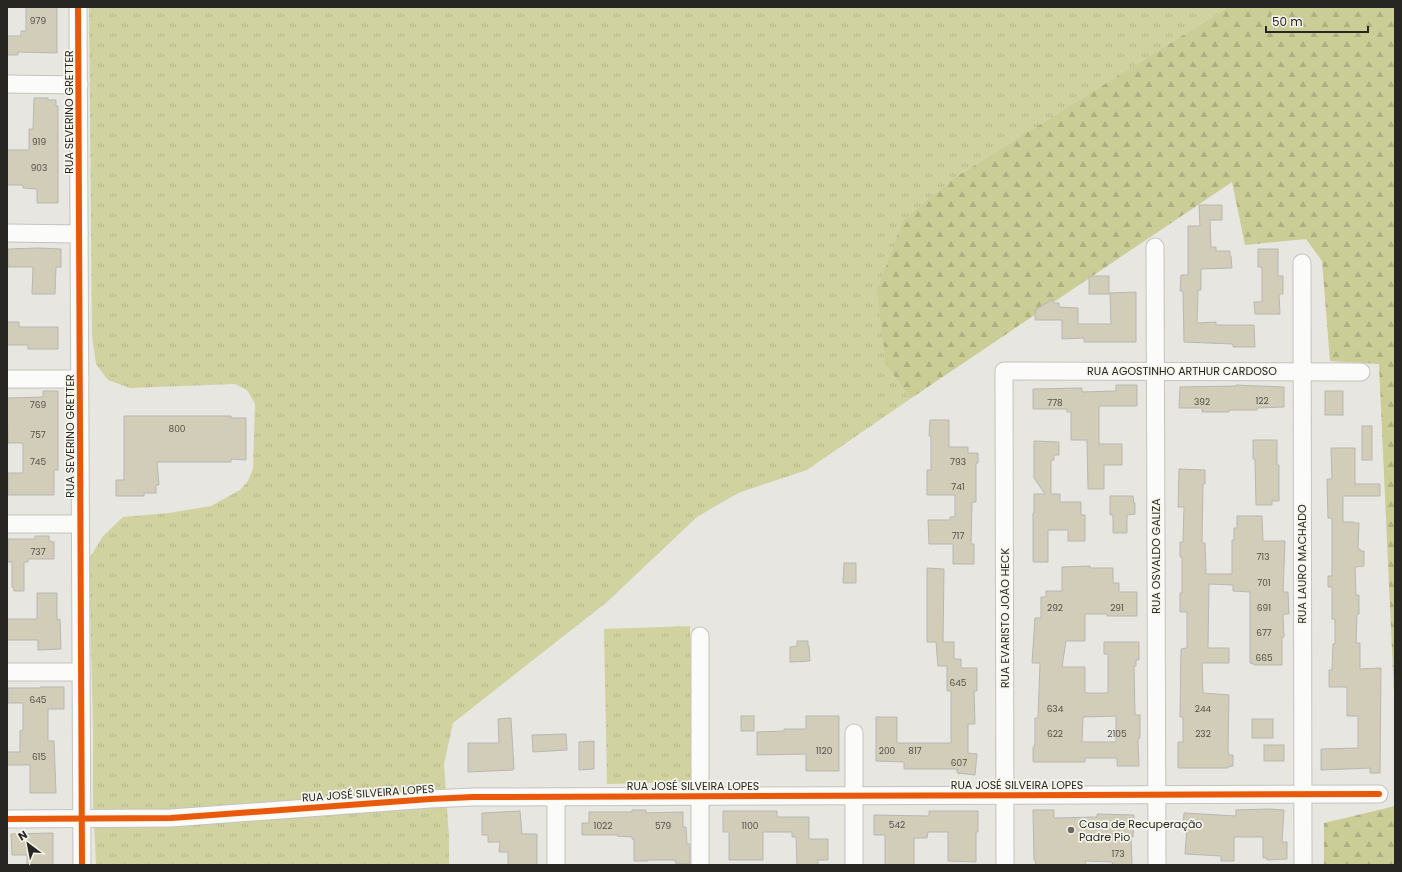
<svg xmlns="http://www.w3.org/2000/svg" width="1402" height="872" viewBox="0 0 1402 872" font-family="Poppins,sans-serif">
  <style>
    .grass { fill: url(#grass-tufts) }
    .forest { fill: url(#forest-firs) }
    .building { fill: #d2cdb8; stroke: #b8b7b3; fill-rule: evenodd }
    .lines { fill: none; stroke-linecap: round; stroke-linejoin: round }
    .minor-casing { stroke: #c4c3bf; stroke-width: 19 }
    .minor { stroke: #fbfbfa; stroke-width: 17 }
    .cycleway-casing { stroke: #f6f5ec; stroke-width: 8 }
    .cycleway { stroke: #e8590c; stroke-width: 6 }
    .poi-dot { fill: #6a6966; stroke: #f6f5ec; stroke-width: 1.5 }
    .labels { text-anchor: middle; stroke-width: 3.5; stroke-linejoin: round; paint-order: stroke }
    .number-label { font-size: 9px; fill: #525048 }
    .street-label { font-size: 11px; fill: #272623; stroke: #f6f5ec }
    .poi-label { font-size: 11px; fill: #272623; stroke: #f6f5ec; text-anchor: start }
  </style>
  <defs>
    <pattern id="grass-tufts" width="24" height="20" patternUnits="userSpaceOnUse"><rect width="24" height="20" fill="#d0d39f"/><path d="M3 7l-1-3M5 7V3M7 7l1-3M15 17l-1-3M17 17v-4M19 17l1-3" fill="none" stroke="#b3b589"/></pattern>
    <pattern id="forest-firs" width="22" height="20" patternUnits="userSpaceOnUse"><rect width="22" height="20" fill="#cacd96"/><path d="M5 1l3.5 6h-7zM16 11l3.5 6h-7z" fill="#aeb081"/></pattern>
  </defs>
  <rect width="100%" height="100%" fill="#e7e6e1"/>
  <!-- grass -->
  <g class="grass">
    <polygon points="89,7 1228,7 954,178 903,220 886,364 910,399 807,470 738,493 697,517 607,602 453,723 444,764 449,837 449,865 96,865 93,803 93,726 89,559 103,536 123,517 169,513 211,506 240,490 248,481 253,469 255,404 247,390 235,384 130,388 108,380 96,364 92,336"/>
    <polygon points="690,626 694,782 607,784 604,629"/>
  </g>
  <!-- forest -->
  <g class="forest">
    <polygon points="1228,7 1395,7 1395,716 1379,364 1330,361 1322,261 1306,239 1245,245 1232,182 910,399 886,364 877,291 903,220 954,178"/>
    <polygon points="1395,806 1395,865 1324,865 1324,823"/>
  </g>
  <!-- building -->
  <g class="building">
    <polygon points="26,7 57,7 57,53 18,52 18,55 7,55 7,36 21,36 21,31 26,31"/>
    <polygon points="34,98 48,98 48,100 56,100 56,106 58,106 58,203 37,203 37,189 23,188 23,185 7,185 7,150 29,150 29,129 33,129"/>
    <polygon points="1199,205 1222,205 1222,220 1210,220 1211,247 1216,247 1216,251 1230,251 1230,256 1231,256 1232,268 1201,269 1201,290 1198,290 1197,323 1216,322 1216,325 1254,325 1255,347 1233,347 1233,344 1184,342 1183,291 1180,291 1181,275 1188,275 1188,226 1200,226"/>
    <polygon points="38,248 61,249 61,267 56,267 55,294 32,294 33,267 8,267 8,249"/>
    <polygon points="1258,249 1278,249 1278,276 1283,276 1283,294 1279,294 1280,314 1255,314 1254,302 1262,302 1262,267 1258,267"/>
    <rect x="1089" y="276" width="20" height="18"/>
    <polygon points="1136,292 1136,342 1084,342 1084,338 1062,339 1062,320 1035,320 1035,310 1053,299 1053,303 1059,303 1059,307 1078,308 1078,324 1111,324 1110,293"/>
    <polygon points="7,322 19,322 19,327 58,327 58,349 28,349 28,345 7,345"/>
    <polygon points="1116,385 1137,385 1137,406 1099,406 1099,444 1122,444 1122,465 1104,465 1104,489 1088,489 1087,440 1071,440 1071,412 1067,412 1067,409 1033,409 1033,389 1082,388 1082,392 1116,391"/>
    <polygon points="1236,385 1284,387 1284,407 1257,408 1257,410 1229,410 1229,412 1202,412 1202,408 1179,408 1180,387 1236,386"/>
    <polygon points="43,391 58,391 58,470 54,470 54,495 8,495 8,473 23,473 23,443 8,443 7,398 43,397"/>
    <rect x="1325" y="391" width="18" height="24"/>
    <polygon points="124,416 231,416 231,418 246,418 246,460 231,459 231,462 157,462 159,485 156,485 156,493 144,493 144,496 116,496 116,480 124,480"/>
    <polygon points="930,420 949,420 949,447 968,447 968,453 978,453 978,463 976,463 976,502 972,502 971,544 974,544 974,564 953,564 953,544 929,544 928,520 950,520 950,517 955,517 955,495 927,495 927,470 931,470 931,436 929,436"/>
    <rect x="1362" y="426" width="10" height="34"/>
    <polygon points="1253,440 1277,440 1277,465 1279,465 1279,501 1272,501 1272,505 1256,505 1255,459 1253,459"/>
    <polygon points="1034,441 1059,442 1059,455 1054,455 1054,460 1051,460 1051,494 1060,494 1060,502 1081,502 1081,515 1085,515 1085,541 1068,541 1068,530 1048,530 1048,562 1033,562 1033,513 1034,513 1034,494 1045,494 1034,478"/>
    <polygon points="1331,448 1355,448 1355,484 1380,484 1380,496 1343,496 1343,522 1354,522 1354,523 1359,523 1358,549 1360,549 1360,551 1364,551 1364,566 1355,567 1356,595 1359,595 1359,614 1357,614 1356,643 1360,643 1360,669 1381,668 1380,773 1370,773 1370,768 1321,770 1321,749 1358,748 1358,716 1347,716 1347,687 1329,687 1329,670 1332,670 1333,644 1335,644 1335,619 1332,619 1332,587 1328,587 1328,576 1332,576 1332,518 1328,518 1327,479 1332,479"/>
    <polygon points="1179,469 1205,470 1205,484 1203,484 1202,543 1205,543 1206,574 1232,574 1232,540 1234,540 1234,528 1237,528 1237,516 1262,516 1263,541 1285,541 1283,592 1288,592 1289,614 1284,614 1283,616 1284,637 1282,637 1282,665 1254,665 1254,664 1250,663 1250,592 1233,591 1233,585 1209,584 1208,648 1229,648 1229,663 1202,663 1203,693 1229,695 1228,750 1229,755 1233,755 1233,766 1228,767 1228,768 1178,768 1178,742 1183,742 1183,717 1180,717 1181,649 1187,648 1187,612 1180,612 1180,593 1182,593 1182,557 1180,557 1180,542 1183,542 1184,507 1178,507"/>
    <polygon points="1110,496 1133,496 1134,503 1135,503 1135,514 1127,515 1127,533 1113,533 1113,515 1110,515"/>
    <polygon points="35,536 49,536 49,541 54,542 54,559 28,559 28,562 24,562 24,591 14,591 13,587 12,587 12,562 8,562 8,539 35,539"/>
    <polygon points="844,563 856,563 856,583 843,583"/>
    <path d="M1090,566V568H1113V583H1119V592H1137V616H1107V614H1085V641H1066L1062,667H1085V693H1108V654H1104V642H1139V660H1136V666H1134L1135,715H1140V738L1138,739L1139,766H1117V758H1085V762H1033V747H1034L1035,744V718H1038L1040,663H1032L1035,618H1041V597H1046V591H1062V567ZM1116,716V742H1082L1083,717Z"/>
    <polygon points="927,568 944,569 943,642 954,642 954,659 961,659 961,668 977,668 977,691 974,691 975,724 968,724 968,753 977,754 975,775 957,773 957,769 904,769 904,762 876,761 876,717 897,717 897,743 951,743 951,691 947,691 947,666 938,666 936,642 927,642"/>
    <polygon points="37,593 57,593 57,620 60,619 61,649 38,650 38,640 7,640 7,619 37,619"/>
    <polygon points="797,641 808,641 808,646 809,646 810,661 790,662 790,647 797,646"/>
    <polygon points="40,687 64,687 64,709 48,709 48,741 54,741 56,793 30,793 30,765 7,765 7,752 20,752 20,731 23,730 23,703 8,703 8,688 40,688"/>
    <rect x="741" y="716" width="13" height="15"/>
    <polygon points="806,716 839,716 839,771 806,771 806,754 757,755 757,732 784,731 784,729 806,729"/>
    <polygon points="511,718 514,769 513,769 513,770 468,772 468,743 499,743 498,719"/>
    <rect x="1252" y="719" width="21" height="19"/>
    <polygon points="566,734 567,750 533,752 532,735"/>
    <polygon points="594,741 594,769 579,770 579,742"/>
    <rect x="1264" y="745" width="20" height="16"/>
    <polygon points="1269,809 1284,810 1282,842 1287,842 1287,859 1267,860 1267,858 1263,858 1263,837 1234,837 1234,861 1221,861 1221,856 1185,854 1187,827 1183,827 1184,813 1236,816 1236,810"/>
    <polygon points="632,810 646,810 646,813 683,812 683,827 686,827 687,844 690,844 690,864 676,864 675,860 648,860 648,861 634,861 634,839 632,839 632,837 617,836 618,835 582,835 582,823 589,823 589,812 632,812"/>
    <polygon points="1033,810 1054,810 1054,818 1097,817 1097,814 1134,815 1133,837 1131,837 1132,865 1113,865 1112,862 1085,861 1086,865 1036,865 1035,860 1034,860"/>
    <polygon points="520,811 522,834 537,834 537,865 508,865 508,852 499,852 500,842 488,842 488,835 482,835 482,813"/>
    <polygon points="723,811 777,811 777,817 809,817 809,839 828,839 828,860 818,860 818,865 797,865 796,837 792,837 792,832 763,832 763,860 729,860 729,832 723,832"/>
    <polygon points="929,811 978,811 978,832 976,832 976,862 948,861 948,832 928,832 927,838 914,838 914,865 885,865 885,835 874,835 874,815 929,816"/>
    <polygon points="53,833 53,865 27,865 27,855 12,855 11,834"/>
  </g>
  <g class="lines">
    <defs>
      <g id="minor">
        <polyline points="78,7 82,865"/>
        <polyline points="7,84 79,85"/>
        <polyline points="7,233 79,234"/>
        <polyline points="1155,247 1157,865"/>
        <polyline points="1302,263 1303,865"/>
        <polyline points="7,379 80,379"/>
        <polyline points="7,524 80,524"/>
        <polyline points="700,636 700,865"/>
        <polyline points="7,672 81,672"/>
        <polyline points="556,797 556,865"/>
        <polyline points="7,819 171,818 430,799 473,797 1379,794"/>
        <polyline points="854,865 854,733"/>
        <polyline points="1005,865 1004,371 1361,372"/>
      </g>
    </defs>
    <!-- minor casing -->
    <use href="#minor" class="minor-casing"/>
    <!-- minor -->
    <use href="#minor" class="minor"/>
    <defs>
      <g id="cycleway">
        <polyline points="78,7 82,865"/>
        <polyline points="7,819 171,818 430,799 473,797 1379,794"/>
      </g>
    </defs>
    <!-- cycleway casing -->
    <use href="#cycleway" class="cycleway-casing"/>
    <!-- cycleway -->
    <use href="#cycleway" class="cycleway"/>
  </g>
  <!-- markers -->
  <circle class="poi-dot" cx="1071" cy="830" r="4"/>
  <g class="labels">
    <!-- number labels -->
    <g class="number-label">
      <text x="38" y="24">979</text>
      <text x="39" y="145">919</text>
      <text x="39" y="171">903</text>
      <text x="1262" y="404">122</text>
      <text x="1202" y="405">392</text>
      <text x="1055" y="406">778</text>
      <text x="38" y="408">769</text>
      <text x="177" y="432">800</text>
      <text x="38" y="438">757</text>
      <text x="38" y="465">745</text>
      <text x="958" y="465">793</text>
      <text x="958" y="490">741</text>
      <text x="958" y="539">717</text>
      <text x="38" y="555">737</text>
      <text x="1263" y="560">713</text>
      <text x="1264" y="586">701</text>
      <text x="1055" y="611">292</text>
      <text x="1117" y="611">291</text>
      <text x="1264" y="611">691</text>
      <text x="1264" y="636">677</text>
      <text x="1264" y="661">665</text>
      <text x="958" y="686">645</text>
      <text x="38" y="703">645</text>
      <text x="1055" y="712">634</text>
      <text x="1203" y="712">244</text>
      <text x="1055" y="737">622</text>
      <text x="1117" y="737">2105</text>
      <text x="1203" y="737">232</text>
      <text x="824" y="754">1120</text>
      <text x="887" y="754">200</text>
      <text x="915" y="754">817</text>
      <text x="39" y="760">615</text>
      <text x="959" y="766">607</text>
      <text x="897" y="828">542</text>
      <text x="603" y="829">1022</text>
      <text x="663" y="829">579</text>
      <text x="750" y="829">1100</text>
      <text x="1118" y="857">173</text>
    </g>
    <!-- street labels -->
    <g class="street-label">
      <text transform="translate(69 112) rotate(-90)" y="4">RUA SEVERINO GRETTER</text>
      <text x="1182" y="375">RUA AGOSTINHO ARTHUR CARDOSO</text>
      <text transform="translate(70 436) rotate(-90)" y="4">RUA SEVERINO GRETTER</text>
      <text transform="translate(1156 556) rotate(-90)" y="4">RUA OSVALDO GALIZA</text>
      <text transform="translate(1302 564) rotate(-90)" y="4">RUA LAURO MACHADO</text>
      <text transform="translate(1005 618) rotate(-90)" y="4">RUA EVARISTO JOÃO HECK</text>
      <text x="1017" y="789">RUA JOSÉ SILVEIRA LOPES</text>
      <text x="693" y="790">RUA JOSÉ SILVEIRA LOPES</text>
      <text transform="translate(368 793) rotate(-4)" y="4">RUA JOSÉ SILVEIRA LOPES</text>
    </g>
    <!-- poi labels -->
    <g class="poi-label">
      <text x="1079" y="828">Casa de Recuperação<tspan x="1079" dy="13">Padre Pio</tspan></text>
    </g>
  </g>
  <!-- border -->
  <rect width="1402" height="872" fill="none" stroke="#272623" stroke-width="16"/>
  <!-- north arrow -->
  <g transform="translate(28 844) rotate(328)" stroke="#f6f5ec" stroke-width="3" paint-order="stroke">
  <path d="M0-3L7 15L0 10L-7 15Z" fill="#272623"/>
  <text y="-6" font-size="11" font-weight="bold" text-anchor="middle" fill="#272623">N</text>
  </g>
  <!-- scale -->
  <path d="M1266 26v6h102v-6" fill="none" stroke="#272623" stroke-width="2"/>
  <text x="1272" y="26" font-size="12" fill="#272623" stroke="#f6f5ec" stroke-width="3" paint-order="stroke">50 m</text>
</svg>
